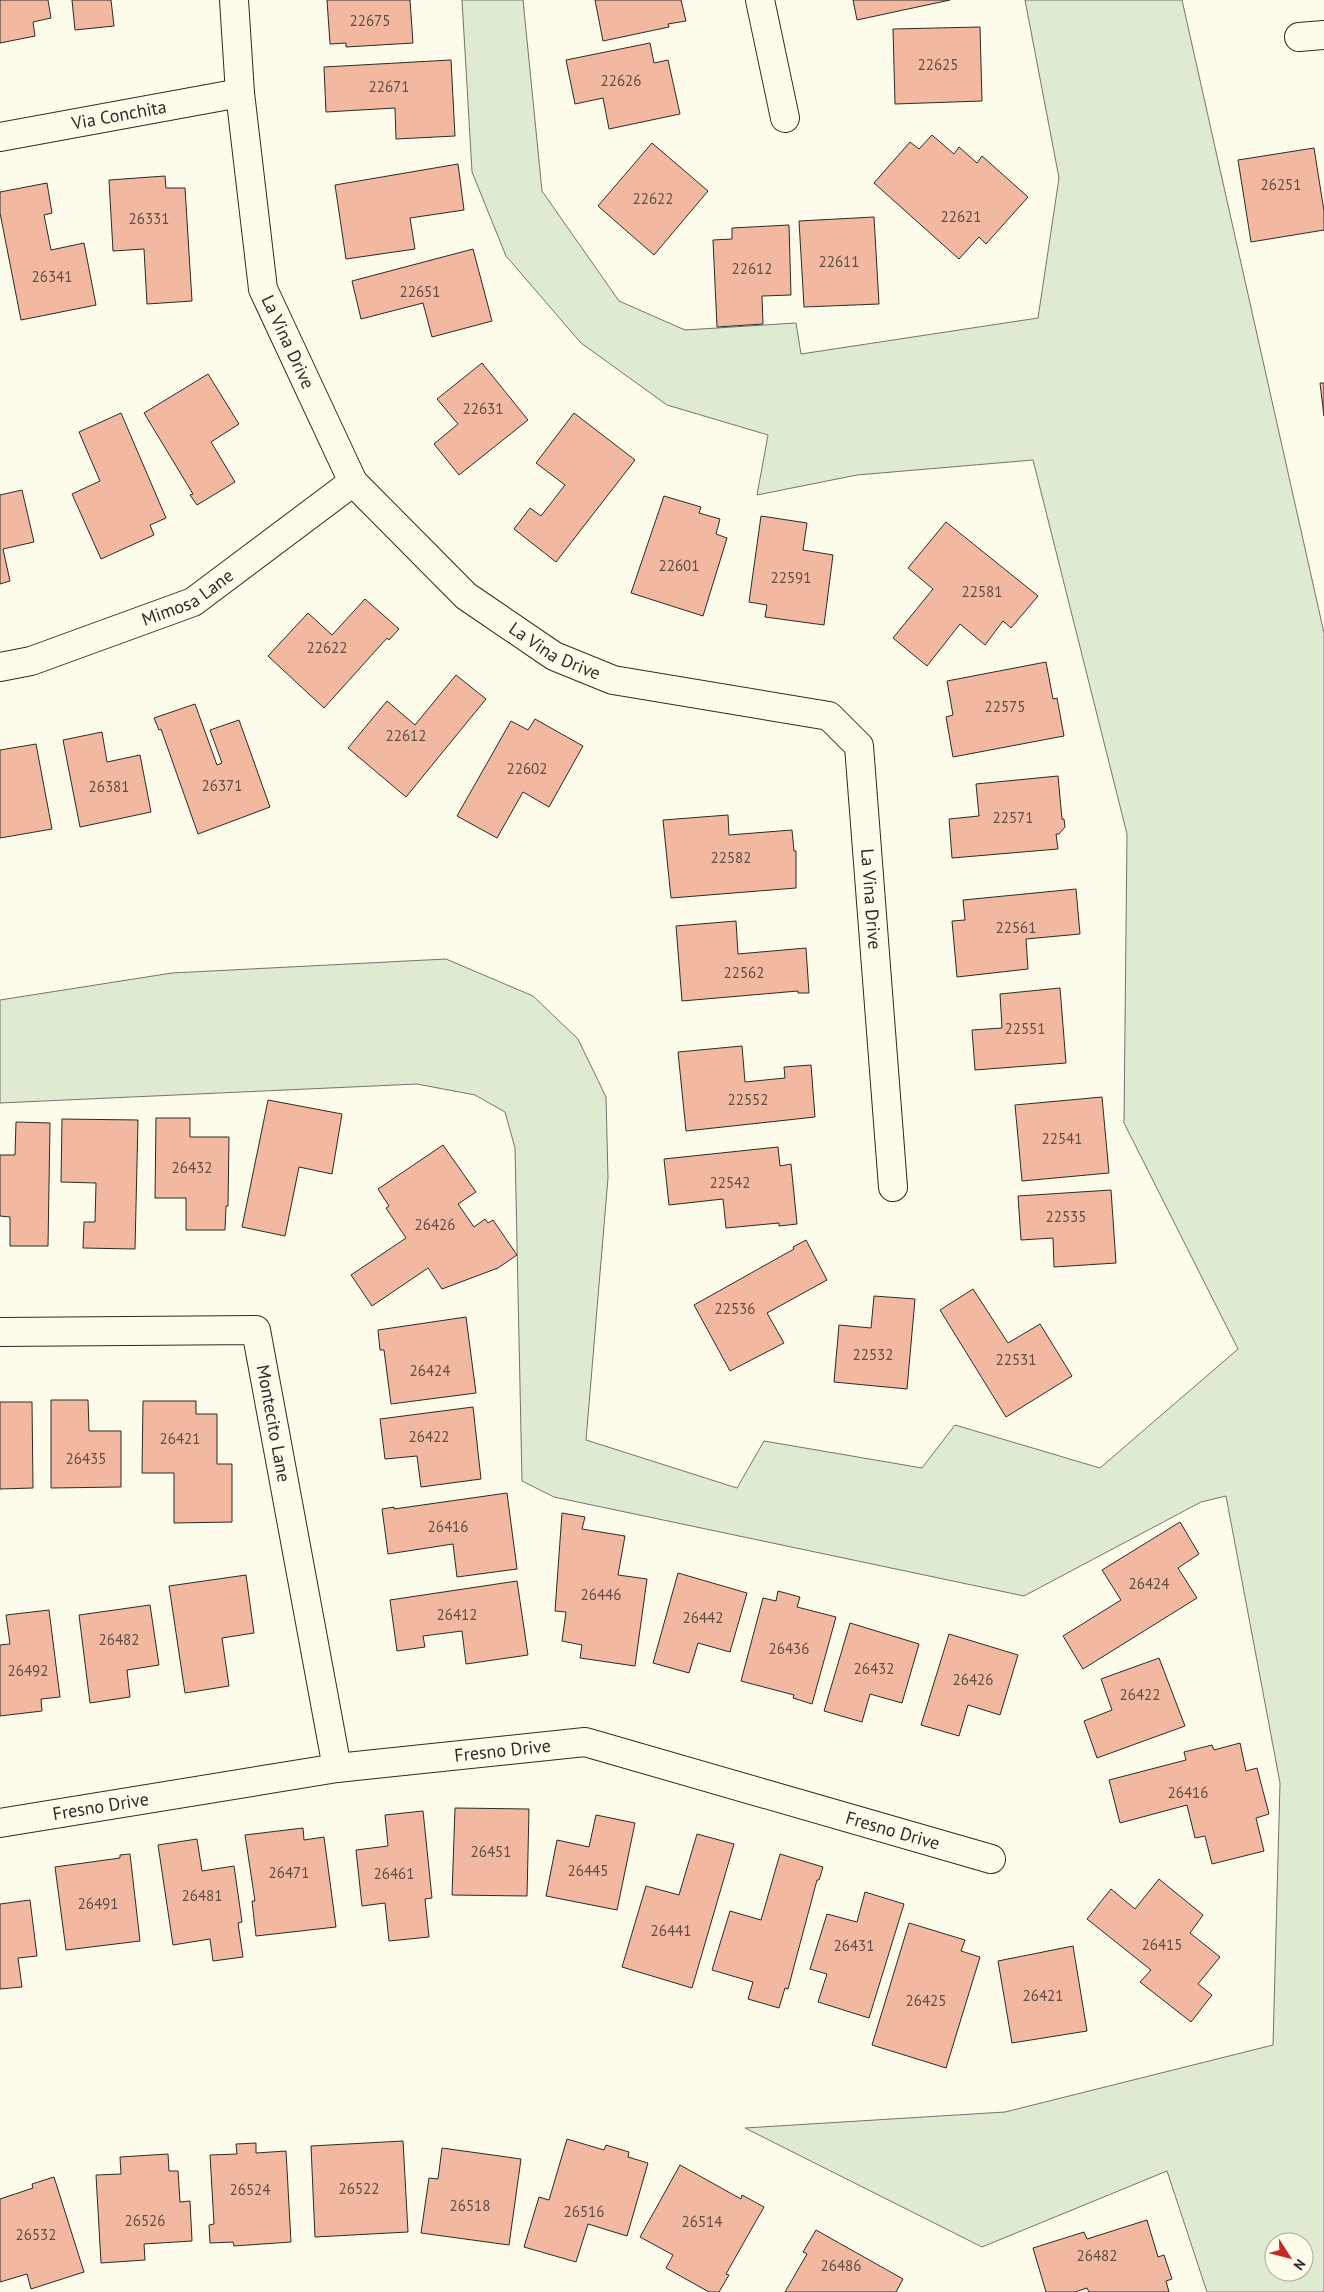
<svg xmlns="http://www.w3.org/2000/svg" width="1324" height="2292" viewBox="0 0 1324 2292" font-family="'PT Sans',sans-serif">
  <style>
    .green { fill: #deebd1; stroke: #74746e; fill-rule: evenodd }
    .building { fill: #f2b8a0; stroke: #2b2b2b }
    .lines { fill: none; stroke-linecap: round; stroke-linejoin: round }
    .minor-casing { stroke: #2b2b2b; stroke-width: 30 }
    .minor { stroke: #fdfbea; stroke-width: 28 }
    .labels { text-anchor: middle; stroke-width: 4; stroke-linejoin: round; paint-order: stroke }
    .number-label { font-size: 15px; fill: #5d4e48 }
    .street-label { font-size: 18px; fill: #2b2b2b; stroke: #fdfbea }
  </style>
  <rect width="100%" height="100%" fill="#fdfbea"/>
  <!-- green -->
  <path class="green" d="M462,0H523L542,191L619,301L685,330L796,323L801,354L1038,318L1059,178L1025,0H1182L1324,633V2292H1207L1167,2171L982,2247L745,2128L1005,2112L1273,2045L1280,1783L1226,1496L1201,1502L1024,1596L554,1497L522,1481L515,1148L505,1112L475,1095L417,1084L0,1103V1000L172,973L446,959L533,996L578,1039L606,1097L608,1178L586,1440L737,1488L764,1441L922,1468L955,1425L1100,1468L1238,1349L1124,1123L1127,834L1033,460L857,475L757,495L768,435L667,405L581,343L506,256L472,172ZM1274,2242H1304V2272H1274Z"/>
  <!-- building -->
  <g class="building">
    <polygon points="0,0 48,0 51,18 33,22 35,36 0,43"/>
    <polygon points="72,0 111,0 114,26 75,30"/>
    <polygon points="327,0 410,0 413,43 346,47 346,43 330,44"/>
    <polygon points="595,0 681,0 686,21 668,24 669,27 603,41"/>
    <polygon points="853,0 950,0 857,20"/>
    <polygon points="980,27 982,101 895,104 893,29"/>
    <polygon points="650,43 654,63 668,60 680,114 609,129 603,98 575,104 566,60"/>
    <polygon points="451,60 455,136 396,139 395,108 326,112 324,67"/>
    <polygon points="932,135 954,154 959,147 977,163 982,156 1028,197 986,244 979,237 959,259 874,183 910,142 919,149"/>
    <polygon points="652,143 708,191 654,255 598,206"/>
    <polygon points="1314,148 1324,211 1324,230 1251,242 1238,160"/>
    <polygon points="458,164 464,210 410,218 415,249 346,259 335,185"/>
    <polygon points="165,176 166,188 185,188 192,301 147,304 144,249 113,251 109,180"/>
    <polygon points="47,183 52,213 44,215 51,250 84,243 96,305 21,320 0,213 0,192"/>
    <polygon points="874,217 879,304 804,307 799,221"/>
    <polygon points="789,225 791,295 762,296 763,324 717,327 713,240 732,239 732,228"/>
    <polygon points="473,249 492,321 432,337 423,303 361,319 352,281"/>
    <polygon points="482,363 528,420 459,475 434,444 458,424 437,399"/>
    <polygon points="208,374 239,424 211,442 235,482 197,505 190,495 193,494 144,413"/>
    <polygon points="1320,383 1324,383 1324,416"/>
    <polygon points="121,413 166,518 150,525 154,535 101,559 72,494 100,481 79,432"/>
    <polygon points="574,413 635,460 556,562 514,529 530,508 541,516 565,485 536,463"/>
    <polygon points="22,490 34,542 3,549 10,581 0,584 0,495"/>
    <polygon points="664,496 701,507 699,513 720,519 716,534 727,538 703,616 631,593"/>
    <polygon points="761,516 807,523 803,550 833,555 824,625 765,617 767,605 749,602"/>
    <polygon points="946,522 1038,596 1011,628 1003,621 985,645 960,624 927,666 893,638 933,589 908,568"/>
    <polygon points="365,599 399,629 389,640 387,638 324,708 268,656 308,613 332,635"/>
    <polygon points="1046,662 1053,699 1057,698 1064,736 953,757 946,717 953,715 947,681"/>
    <polygon points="456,675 486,699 406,797 348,748 387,701 415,725"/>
    <polygon points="195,704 217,765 222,763 210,730 239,720 270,807 198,834 161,729 159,730 154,718"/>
    <polygon points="535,719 583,746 549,807 523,792 497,838 457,816 511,721 528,730"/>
    <polygon points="102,732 107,762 140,755 151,812 80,827 63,740"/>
    <polygon points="36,744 52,829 0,838 0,750"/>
    <polygon points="1058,776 1062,819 1064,819 1065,827 1059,834 1056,834 1058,849 952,858 949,819 979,816 976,784"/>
    <polygon points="728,815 729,835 792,830 794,851 796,851 796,888 671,898 663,820"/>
    <polygon points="1076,889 1080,934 1026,939 1028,969 957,977 952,921 965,920 963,900"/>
    <polygon points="736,921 738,954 806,948 809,993 798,993 798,991 682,1001 676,926"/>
    <polygon points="1060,988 1066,1063 975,1070 972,1030 1002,1028 1000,994"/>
    <polygon points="742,1046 745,1082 785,1078 784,1067 811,1065 815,1117 686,1131 678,1052"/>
    <polygon points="1102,1097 1109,1173 1022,1181 1015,1105"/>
    <polygon points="268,1100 342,1114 332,1174 299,1167 285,1236 242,1227"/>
    <polygon points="156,1118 190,1118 190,1137 229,1137 228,1206 226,1206 225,1230 186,1230 186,1198 155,1198"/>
    <polygon points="62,1119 138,1120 135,1249 83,1248 84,1222 95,1222 96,1183 61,1182"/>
    <polygon points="16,1122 50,1123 48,1246 10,1246 10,1217 0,1216 0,1155 15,1155"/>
    <polygon points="443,1145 476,1192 458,1204 474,1227 485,1219 488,1223 493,1220 517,1255 498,1268 442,1289 428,1268 372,1306 351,1275 406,1238 386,1208 389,1206 378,1189"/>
    <polygon points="778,1147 780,1166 791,1164 797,1224 779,1226 779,1223 726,1228 723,1199 669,1205 664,1159"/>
    <polygon points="1111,1190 1116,1263 1054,1267 1053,1238 1021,1240 1018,1196"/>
    <polygon points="806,1240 827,1280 767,1313 784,1343 730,1371 694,1305 794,1249 793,1247"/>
    <polygon points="973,1289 1008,1343 1040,1324 1072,1376 1006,1417 940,1310"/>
    <polygon points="874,1296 915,1299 907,1389 834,1382 839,1325 871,1328"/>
    <polygon points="466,1317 476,1393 391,1404 384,1350 380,1350 378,1330"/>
    <polygon points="51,1400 88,1400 89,1431 121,1431 121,1487 51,1488"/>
    <polygon points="143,1401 196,1401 196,1414 217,1414 217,1464 232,1464 232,1522 174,1523 174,1473 142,1473"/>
    <polygon points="0,1402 32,1402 33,1488 0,1489"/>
    <polygon points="473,1407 481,1479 421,1487 417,1456 385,1459 380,1419"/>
    <polygon points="507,1493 517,1569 457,1577 453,1544 388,1554 382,1509 394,1507 394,1509"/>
    <polygon points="562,1513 585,1517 582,1529 625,1536 618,1575 647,1579 635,1666 580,1658 582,1645 562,1641 566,1612 555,1611"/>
    <polygon points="1180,1522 1199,1554 1178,1568 1197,1598 1083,1669 1063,1636 1121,1600 1102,1570"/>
    <polygon points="678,1573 747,1593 730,1652 698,1643 689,1673 653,1663"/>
    <polygon points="246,1575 254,1633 222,1638 229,1686 185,1693 169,1586"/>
    <polygon points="517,1581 528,1655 466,1664 462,1631 423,1636 425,1647 397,1651 390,1600"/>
    <polygon points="778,1591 800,1597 797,1607 836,1617 812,1704 793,1698 794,1695 741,1681 763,1598 776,1601"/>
    <polygon points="150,1605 159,1665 127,1670 130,1697 90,1703 79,1615"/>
    <polygon points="49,1610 60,1697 41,1699 42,1711 0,1716 0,1645 10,1644 6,1615"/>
    <polygon points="850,1623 919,1644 902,1703 870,1694 862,1722 824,1711"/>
    <polygon points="949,1634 1018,1655 1000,1715 968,1705 959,1736 921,1725"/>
    <polygon points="1159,1658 1185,1726 1097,1758 1084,1721 1112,1710 1101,1679"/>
    <polygon points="1240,1743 1246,1771 1257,1768 1269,1814 1256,1818 1264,1851 1212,1864 1205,1836 1195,1838 1187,1805 1120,1823 1109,1780 1186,1760 1184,1752 1212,1745 1214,1750"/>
    <polygon points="455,1808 529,1809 527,1896 452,1895"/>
    <polygon points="423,1811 432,1898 425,1899 429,1937 389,1941 385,1903 362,1906 356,1850 388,1846 385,1815"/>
    <polygon points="596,1815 635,1823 617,1910 546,1896 557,1840 589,1847"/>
    <polygon points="303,1828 304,1840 324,1837 336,1927 256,1936 252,1901 255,1901 245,1835"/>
    <polygon points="697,1834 734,1844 692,1988 622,1967 646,1886 679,1895"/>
    <polygon points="197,1839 202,1871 234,1866 242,1922 238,1923 243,1957 213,1961 210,1939 173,1945 158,1845"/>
    <polygon points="130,1854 140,1941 66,1950 55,1867 120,1858 120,1855"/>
    <polygon points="780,1854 823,1867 819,1880 817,1880 788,1989 785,1988 779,2008 748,1999 753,1982 712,1970 730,1911 761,1920"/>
    <polygon points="1159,1879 1203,1915 1190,1933 1220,1957 1198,1984 1212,1995 1191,2022 1140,1982 1151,1970 1087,1919 1111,1889 1135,1909"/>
    <polygon points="865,1892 904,1904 869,2018 818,2002 827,1974 810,1969 827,1914 857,1922"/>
    <polygon points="30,1900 37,1956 18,1958 22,1987 0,1989 0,1904"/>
    <polygon points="909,1923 965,1940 961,1951 980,1957 946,2068 872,2045"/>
    <polygon points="1073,1946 1087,2031 1012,2043 998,1961"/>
    <polygon points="567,2139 604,2150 606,2145 629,2152 628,2157 648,2163 627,2236 588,2224 576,2262 524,2247 539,2197 549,2200"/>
    <polygon points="403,2141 408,2232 315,2237 311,2146"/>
    <polygon points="256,2143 256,2153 286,2151 291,2242 234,2246 233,2242 210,2243 209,2225 214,2224 210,2155 237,2154 236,2144"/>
    <polygon points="442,2148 521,2159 509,2245 421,2233 429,2178 438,2179"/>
    <polygon points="168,2154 169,2171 178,2171 180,2202 190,2201 192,2241 144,2244 145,2260 101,2263 96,2175 121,2174 120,2157"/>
    <polygon points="680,2165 741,2199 742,2195 764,2207 726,2274 729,2275 719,2292 709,2292 666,2268 673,2255 640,2237"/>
    <polygon points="54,2177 84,2272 31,2289 27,2274 0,2282 0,2199 33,2188 32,2184"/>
    <polygon points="1147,2220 1158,2257 1164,2255 1172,2279 1166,2281 1169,2292 1089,2292 1087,2288 1075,2292 1046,2292 1033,2248 1084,2232 1087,2239"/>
    <polygon points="816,2230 903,2279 896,2292 785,2292 807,2254 803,2252"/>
  </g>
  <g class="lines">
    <defs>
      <g id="minor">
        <path id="s1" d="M234,0L240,93L263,289L353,482L466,596L554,656L613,680L829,716L859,746L893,1187"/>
        <polyline points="760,0 785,118"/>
        <polyline points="1299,37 1324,35"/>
        <path id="s2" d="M0,137L240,93"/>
        <path id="s3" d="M0,667L31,661L193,602L353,482"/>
        <path id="s4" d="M0,1332L256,1330L337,1768"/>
        <path id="s5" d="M0,1823L337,1768L585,1742L991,1859"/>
      </g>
    </defs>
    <!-- minor casing -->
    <use href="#minor" class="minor-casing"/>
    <!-- minor -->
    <use href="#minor" class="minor"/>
  </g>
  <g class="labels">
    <!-- number labels -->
    <g class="number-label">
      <text x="370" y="26">22675</text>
      <text x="938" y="70">22625</text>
      <text x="621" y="86">22626</text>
      <text x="389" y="92">22671</text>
      <text x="1281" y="190">26251</text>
      <text x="653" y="204">22622</text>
      <text x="961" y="222">22621</text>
      <text x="149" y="224">26331</text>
      <text x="839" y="267">22611</text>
      <text x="752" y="274">22612</text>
      <text x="52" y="282">26341</text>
      <text x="420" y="297">22651</text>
      <text x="483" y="414">22631</text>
      <text x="679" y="571">22601</text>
      <text x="791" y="583">22591</text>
      <text x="982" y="597">22581</text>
      <text x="327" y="653">22622</text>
      <text x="1005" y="712">22575</text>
      <text x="406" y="741">22612</text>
      <text x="527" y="774">22602</text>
      <text x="222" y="791">26371</text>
      <text x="109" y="792">26381</text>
      <text x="1013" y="823">22571</text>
      <text x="731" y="863">22582</text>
      <text x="1016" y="933">22561</text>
      <text x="744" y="978">22562</text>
      <text x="1025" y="1034">22551</text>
      <text x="748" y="1105">22552</text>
      <text x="1062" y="1144">22541</text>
      <text x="192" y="1173">26432</text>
      <text x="730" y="1188">22542</text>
      <text x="1066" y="1222">22535</text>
      <text x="435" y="1230">26426</text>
      <text x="735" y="1314">22536</text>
      <text x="873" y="1360">22532</text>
      <text x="1016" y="1365">22531</text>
      <text x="430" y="1376">26424</text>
      <text x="429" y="1442">26422</text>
      <text x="180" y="1444">26421</text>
      <text x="86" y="1464">26435</text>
      <text x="448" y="1532">26416</text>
      <text x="1149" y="1589">26424</text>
      <text x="601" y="1600">26446</text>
      <text x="457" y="1620">26412</text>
      <text x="703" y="1623">26442</text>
      <text x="119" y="1645">26482</text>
      <text x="789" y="1654">26436</text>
      <text x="874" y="1674">26432</text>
      <text x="28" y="1676">26492</text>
      <text x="973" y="1685">26426</text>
      <text x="1140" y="1700">26422</text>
      <text x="1188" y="1798">26416</text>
      <text x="491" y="1857">26451</text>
      <text x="588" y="1876">26445</text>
      <text x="289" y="1878">26471</text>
      <text x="394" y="1879">26461</text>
      <text x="202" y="1901">26481</text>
      <text x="98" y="1909">26491</text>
      <text x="671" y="1936">26441</text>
      <text x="1162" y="1950">26415</text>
      <text x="854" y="1951">26431</text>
      <text x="1043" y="2001">26421</text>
      <text x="926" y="2006">26425</text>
      <text x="359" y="2194">26522</text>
      <text x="250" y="2195">26524</text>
      <text x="470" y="2211">26518</text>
      <text x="584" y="2217">26516</text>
      <text x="145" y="2226">26526</text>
      <text x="702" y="2227">26514</text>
      <text x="36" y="2240">26532</text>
      <text x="1097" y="2261">26482</text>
      <text x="841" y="2271">26486</text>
    </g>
    <!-- street labels -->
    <g class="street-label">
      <text dy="6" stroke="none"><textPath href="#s2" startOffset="121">Via Conchita</textPath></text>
      <text dy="6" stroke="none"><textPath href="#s1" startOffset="349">La Vina Drive</textPath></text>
      <text dy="6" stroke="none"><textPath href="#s3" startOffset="201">Mimosa Lane</textPath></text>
      <text dy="6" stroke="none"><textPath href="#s1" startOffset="769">La Vina Drive</textPath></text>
      <text dy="6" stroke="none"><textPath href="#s1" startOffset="1249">La Vina Drive</textPath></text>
      <text dy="6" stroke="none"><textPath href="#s4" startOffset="351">Montecito Lane</textPath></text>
      <text dy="6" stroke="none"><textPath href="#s5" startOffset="508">Fresno Drive</textPath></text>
      <text dy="6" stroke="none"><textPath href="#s5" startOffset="102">Fresno Drive</textPath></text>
      <text dy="6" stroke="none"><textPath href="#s5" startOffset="911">Fresno Drive</textPath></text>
    </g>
  </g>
  <!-- north arrow -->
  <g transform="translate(1289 2257) rotate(126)"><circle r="24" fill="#fdfbea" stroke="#a9a89e"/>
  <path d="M0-4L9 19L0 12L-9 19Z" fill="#c62828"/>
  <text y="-8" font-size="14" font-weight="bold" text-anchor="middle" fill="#2b2b2b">N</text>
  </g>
</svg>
